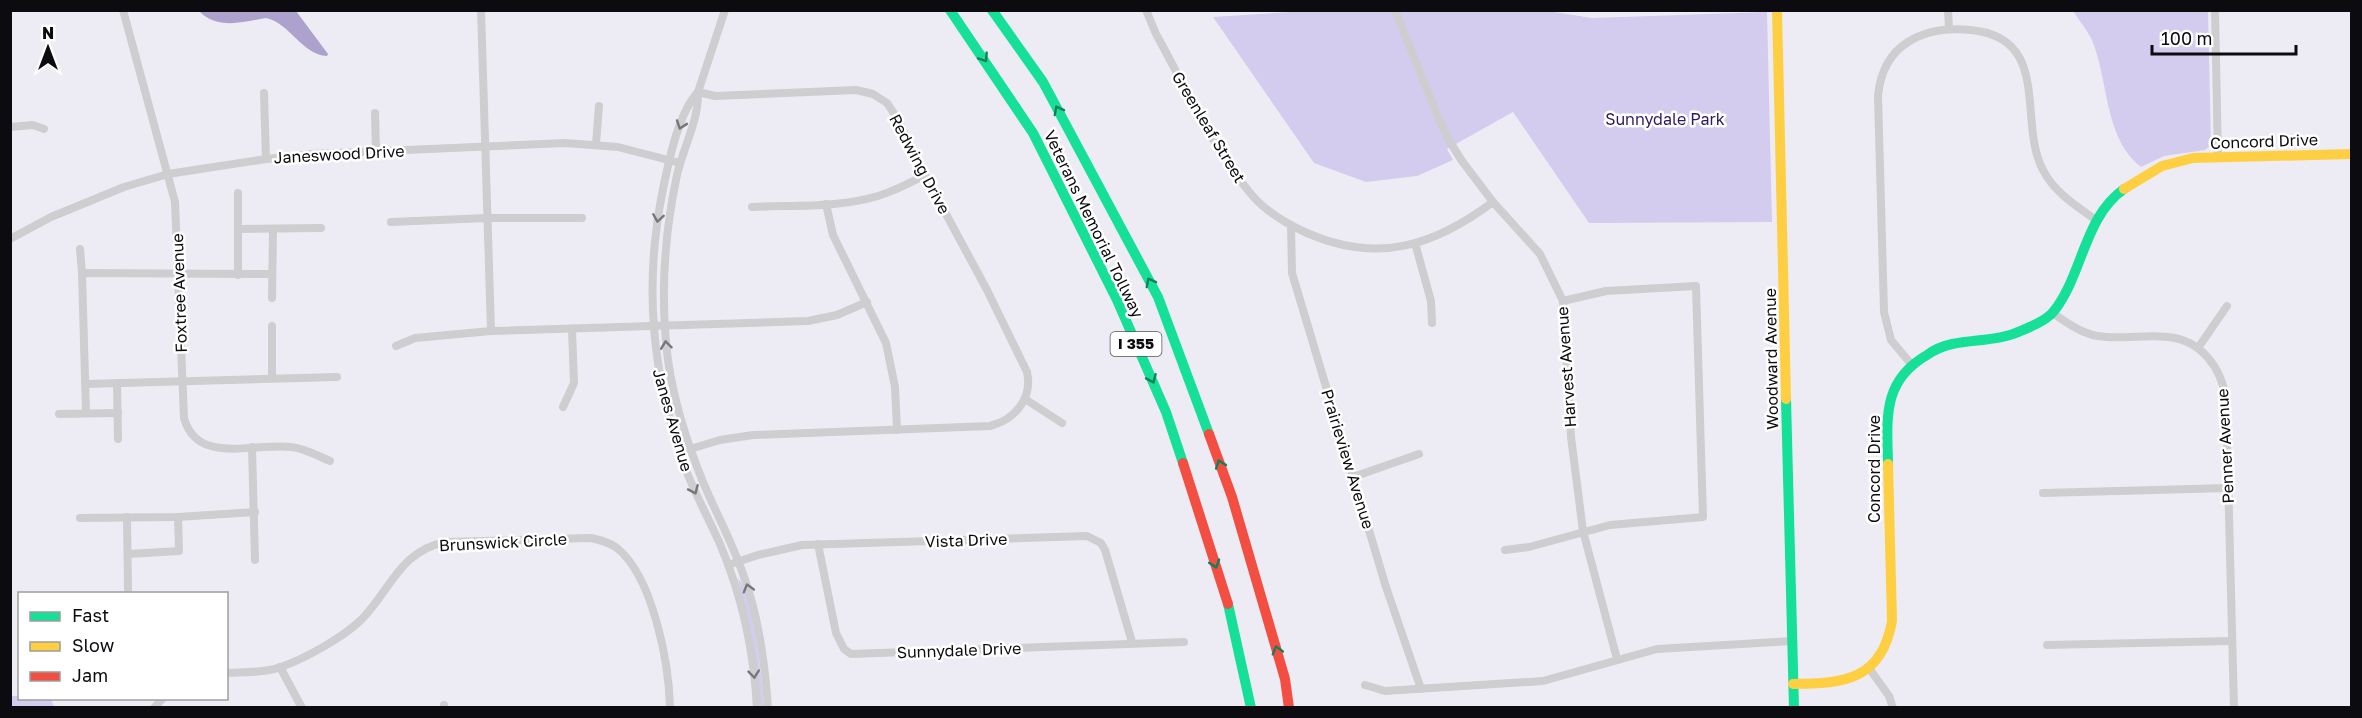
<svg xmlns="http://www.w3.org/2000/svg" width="2362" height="718" viewBox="0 0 2362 718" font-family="'Golos Text',sans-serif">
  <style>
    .green { fill: #d3ccee }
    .water { fill: #aca2cd }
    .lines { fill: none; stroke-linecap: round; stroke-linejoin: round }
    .street { stroke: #ceced0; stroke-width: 8 }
    .fast { stroke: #16e098; stroke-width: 10 }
    .slow { stroke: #ffcf43; stroke-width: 10 }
    .jam { stroke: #f24e42; stroke-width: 10 }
    .oneway { stroke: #12805a }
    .oneway2 { stroke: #777679 }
    .labels { text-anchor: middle; stroke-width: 5; stroke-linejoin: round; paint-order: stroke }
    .shield { fill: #fff; stroke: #555457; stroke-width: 1.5 }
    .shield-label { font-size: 15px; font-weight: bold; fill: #0c0b0f }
    .park-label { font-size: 16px; fill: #30185c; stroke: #fff }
    .street-label { font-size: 16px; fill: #0c0b0f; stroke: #fff }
  </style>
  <rect width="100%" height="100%" fill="#edecf4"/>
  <!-- green -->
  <g class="green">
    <polygon points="1323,10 1542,10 1592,18 1767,12 1772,222 1589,223 1513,112 1447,149 1453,160 1417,176 1366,182 1314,163 1213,17"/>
    <path d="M2073,11H2208L2211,145L2205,150L2164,156L2141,167C2103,137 2109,78 2091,38C2086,29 2079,20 2073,11Z"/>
    <path d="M738,578C753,593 762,682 764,707H760Z"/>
    <polygon points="10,696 19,696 20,698 51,699 54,707 11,707"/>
  </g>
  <!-- water -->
  <path class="water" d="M199,11H296L328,54L327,56C302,55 290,23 266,18C243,22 217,30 199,11Z"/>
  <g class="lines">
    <!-- street -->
    <g class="street">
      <path d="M123,10L175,202L184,418C197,466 255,442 291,447C304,448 318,456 330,461"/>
      <polyline points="481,10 491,331"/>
      <path d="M725,10L698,92C699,120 683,148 677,175C664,236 660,298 668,360C674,402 687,443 703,482C716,513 732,542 743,574C759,617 765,662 768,708"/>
      <path d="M1146,10L1156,34C1185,86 1213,149 1251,194C1265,211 1287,224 1307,233C1378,264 1434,246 1493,202"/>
      <polyline points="1395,10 1438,117 1450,142 1462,161 1493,202 1540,254 1563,301 1571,437 1583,531 1617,659"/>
      <polyline points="1948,10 1949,29"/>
      <polyline points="2215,10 2218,157"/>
      <path d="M698,92C678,114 669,160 663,189C643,287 652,377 686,470C696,496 709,519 720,544C742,596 754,652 757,708"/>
      <polyline points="264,93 266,159"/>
      <polyline points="375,113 376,151"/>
      <polyline points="10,127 33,125 44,129"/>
      <polyline points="596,144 599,106"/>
      <polyline points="826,204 833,235 886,343 895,387 897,430"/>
      <path d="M752,207C794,205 838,208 878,196C894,191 910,183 925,175"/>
      <polyline points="391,222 487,218 582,218"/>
      <polyline points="1291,226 1292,273 1386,587 1421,689"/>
      <polyline points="239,229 321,228"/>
      <polyline points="10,239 51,217 124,187 168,174 266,159 312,154 565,143 618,147 680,163"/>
      <polyline points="1415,243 1431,301 1432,323"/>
      <polyline points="80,249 82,273"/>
      <polyline points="238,275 238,193"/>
      <polyline points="272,298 273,229"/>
      <path d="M2053,313C2065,322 2082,334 2098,336C2121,340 2145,334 2168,337C2201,340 2222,368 2226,400L2234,708"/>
      <polyline points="396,346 415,338 491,331 808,321 837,315 867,302"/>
      <polyline points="2198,348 2227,306"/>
      <path d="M1911,364L1891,340L1884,312L1878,96C1880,74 1889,54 1908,42C1927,30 1949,28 1970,30C2053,37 2017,122 2043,170C2054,192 2076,206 2096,220"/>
      <polyline points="272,377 272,326"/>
      <polyline points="117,383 118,439"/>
      <polyline points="86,384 337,377"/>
      <polyline points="1025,399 1062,423"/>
      <polyline points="563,407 574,383 572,329"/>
      <polyline points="86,413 82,273 272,274"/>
      <polyline points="59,414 118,413"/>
      <polyline points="252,447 255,560"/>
      <path d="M680,452L720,440L753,435L990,426C1014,420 1033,399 1027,372L987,290L925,175L897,118L887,103L873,94L856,90L715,96L698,92"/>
      <polyline points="1353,477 1419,454"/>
      <polyline points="2043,493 2228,488"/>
      <polyline points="127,517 128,589"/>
      <polyline points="80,518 178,517 255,512"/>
      <polyline points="818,544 836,633 844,649 851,654 1184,642"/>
      <polyline points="1505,550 1529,547 1610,525 1703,517 1696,286 1606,291 1563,301"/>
      <polyline points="128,554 179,551 178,517"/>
      <polyline points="728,565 758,555 802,545 1087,536 1101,543 1105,550 1132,642"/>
      <polyline points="2047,645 2232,641"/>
      <polyline points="280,667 302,708"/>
      <polyline points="1869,668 1889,696 1893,708"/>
      <path d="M226,673C244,672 265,673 281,667C306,658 342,638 361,620C391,590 399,551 446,542L591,538C600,540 609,542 617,548C653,577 669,663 670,708"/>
      <polyline points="1365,685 1385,691 1543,681 1657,649 1792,641"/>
      <polyline points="154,708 163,698"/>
      <polyline points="444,708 444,705"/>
    </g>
    <!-- fast -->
    <g class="fast">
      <polyline points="950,10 1033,133 1117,300 1166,412 1183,463"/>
      <polyline points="992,10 1043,82 1158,297 1209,434"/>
      <polyline points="1786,399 1794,708"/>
      <path d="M1888,464C1887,418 1882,381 1927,355C1934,350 1943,346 1952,344C1977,339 2000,341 2023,330C2033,326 2048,319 2054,311C2083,274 2084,217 2124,189"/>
      <polyline points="1228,604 1251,708"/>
    </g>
    <!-- slow -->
    <g class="slow">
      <polyline points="1777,10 1786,399"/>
      <polyline points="2124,189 2162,166 2193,158 2352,154"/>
      <path d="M1793,684C1845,684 1882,679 1892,621L1888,464"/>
    </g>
    <!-- jam -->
    <g class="jam">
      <polyline points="1209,434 1232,497 1285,679 1289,708"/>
      <polyline points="1183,463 1228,604"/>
    </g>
  </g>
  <!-- one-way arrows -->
  <defs><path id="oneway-chevron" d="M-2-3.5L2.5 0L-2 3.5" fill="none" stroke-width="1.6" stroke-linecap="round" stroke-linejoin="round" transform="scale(1.5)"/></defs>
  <g class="oneway">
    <use href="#oneway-chevron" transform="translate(984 58) rotate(56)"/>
    <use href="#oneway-chevron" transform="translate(1058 110) rotate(-118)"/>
    <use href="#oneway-chevron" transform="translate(1150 282) rotate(-118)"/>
    <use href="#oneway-chevron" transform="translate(1152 379) rotate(66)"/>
    <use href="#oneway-chevron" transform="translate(1220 464) rotate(-110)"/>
    <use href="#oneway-chevron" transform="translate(1215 564) rotate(72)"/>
    <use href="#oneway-chevron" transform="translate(1277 650) rotate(-106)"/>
  </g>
  <g class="oneway2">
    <use href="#oneway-chevron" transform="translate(681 125) rotate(109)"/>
    <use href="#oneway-chevron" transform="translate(658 218) rotate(99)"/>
    <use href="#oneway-chevron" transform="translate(666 345) rotate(-97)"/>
    <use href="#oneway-chevron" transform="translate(694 490) rotate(66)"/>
    <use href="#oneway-chevron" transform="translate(748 588) rotate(-106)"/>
    <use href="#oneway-chevron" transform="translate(754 674) rotate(84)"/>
  </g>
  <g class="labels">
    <!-- shield labels -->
    <rect class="shield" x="1110.5" y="332" width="51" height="24" rx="4.5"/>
    <g class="shield-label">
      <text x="1136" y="349">I 355</text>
    </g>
    <!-- park labels -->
    <g class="park-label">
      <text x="1665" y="125">Sunnydale Park</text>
    </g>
    <!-- street labels -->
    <g class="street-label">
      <text transform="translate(1209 127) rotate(59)" y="6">Greenleaf Street</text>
      <text transform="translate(2264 141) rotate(-2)" y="6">Concord Drive</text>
      <text transform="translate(339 154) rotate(-3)" y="6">Janeswood Drive</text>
      <text transform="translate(920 164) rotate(62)" y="6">Redwing Drive</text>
      <text transform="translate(1094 224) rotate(64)" y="6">Veterans Memorial Tollway</text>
      <text transform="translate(179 293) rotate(-92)" y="6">Foxtree Avenue</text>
      <text transform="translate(1771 359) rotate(-91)" y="6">Woodward Avenue</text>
      <text transform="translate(1566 367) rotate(-94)" y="6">Harvest Avenue</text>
      <text transform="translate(673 420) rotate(74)" y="6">Janes Avenue</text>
      <text transform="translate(2225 446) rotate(-93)" y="6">Penner Avenue</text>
      <text transform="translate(1348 459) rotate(73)" y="6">Prairieview Avenue</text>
      <text transform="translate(1874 469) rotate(-90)" y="6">Concord Drive</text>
      <text transform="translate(966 540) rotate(-2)" y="6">Vista Drive</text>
      <text transform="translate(503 542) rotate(-3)" y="6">Brunswick Circle</text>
      <text transform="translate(959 650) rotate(-2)" y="6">Sunnydale Drive</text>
    </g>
  </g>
  <!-- border -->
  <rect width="2362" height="718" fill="none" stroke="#0c0b0f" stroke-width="24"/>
  <!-- legend -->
  <rect x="18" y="592" width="210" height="108" fill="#ffffff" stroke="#9e9d9f" stroke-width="1.5"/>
  <rect x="30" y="612" width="30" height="9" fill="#16e098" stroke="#9e9d9f" stroke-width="1.5"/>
  <text x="72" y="622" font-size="18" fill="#0c0b0f">Fast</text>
  <rect x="30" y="642" width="30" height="9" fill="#ffcf43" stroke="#9e9d9f" stroke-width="1.5"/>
  <text x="72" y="652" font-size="18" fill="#0c0b0f">Slow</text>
  <rect x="30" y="672" width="30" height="9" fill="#f24e42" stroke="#9e9d9f" stroke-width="1.5"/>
  <text x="72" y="682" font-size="18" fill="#0c0b0f">Jam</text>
  <!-- north arrow -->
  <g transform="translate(48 48)" stroke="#ffffff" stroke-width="4.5" paint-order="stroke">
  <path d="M0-4.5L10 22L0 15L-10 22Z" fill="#0c0b0f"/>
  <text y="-9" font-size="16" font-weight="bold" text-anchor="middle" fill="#0c0b0f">N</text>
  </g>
  <!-- scale -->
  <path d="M2152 45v9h144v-9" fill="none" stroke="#0c0b0f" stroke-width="3"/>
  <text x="2161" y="45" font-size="18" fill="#0c0b0f" stroke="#ffffff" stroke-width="4.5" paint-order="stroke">100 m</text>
</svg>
